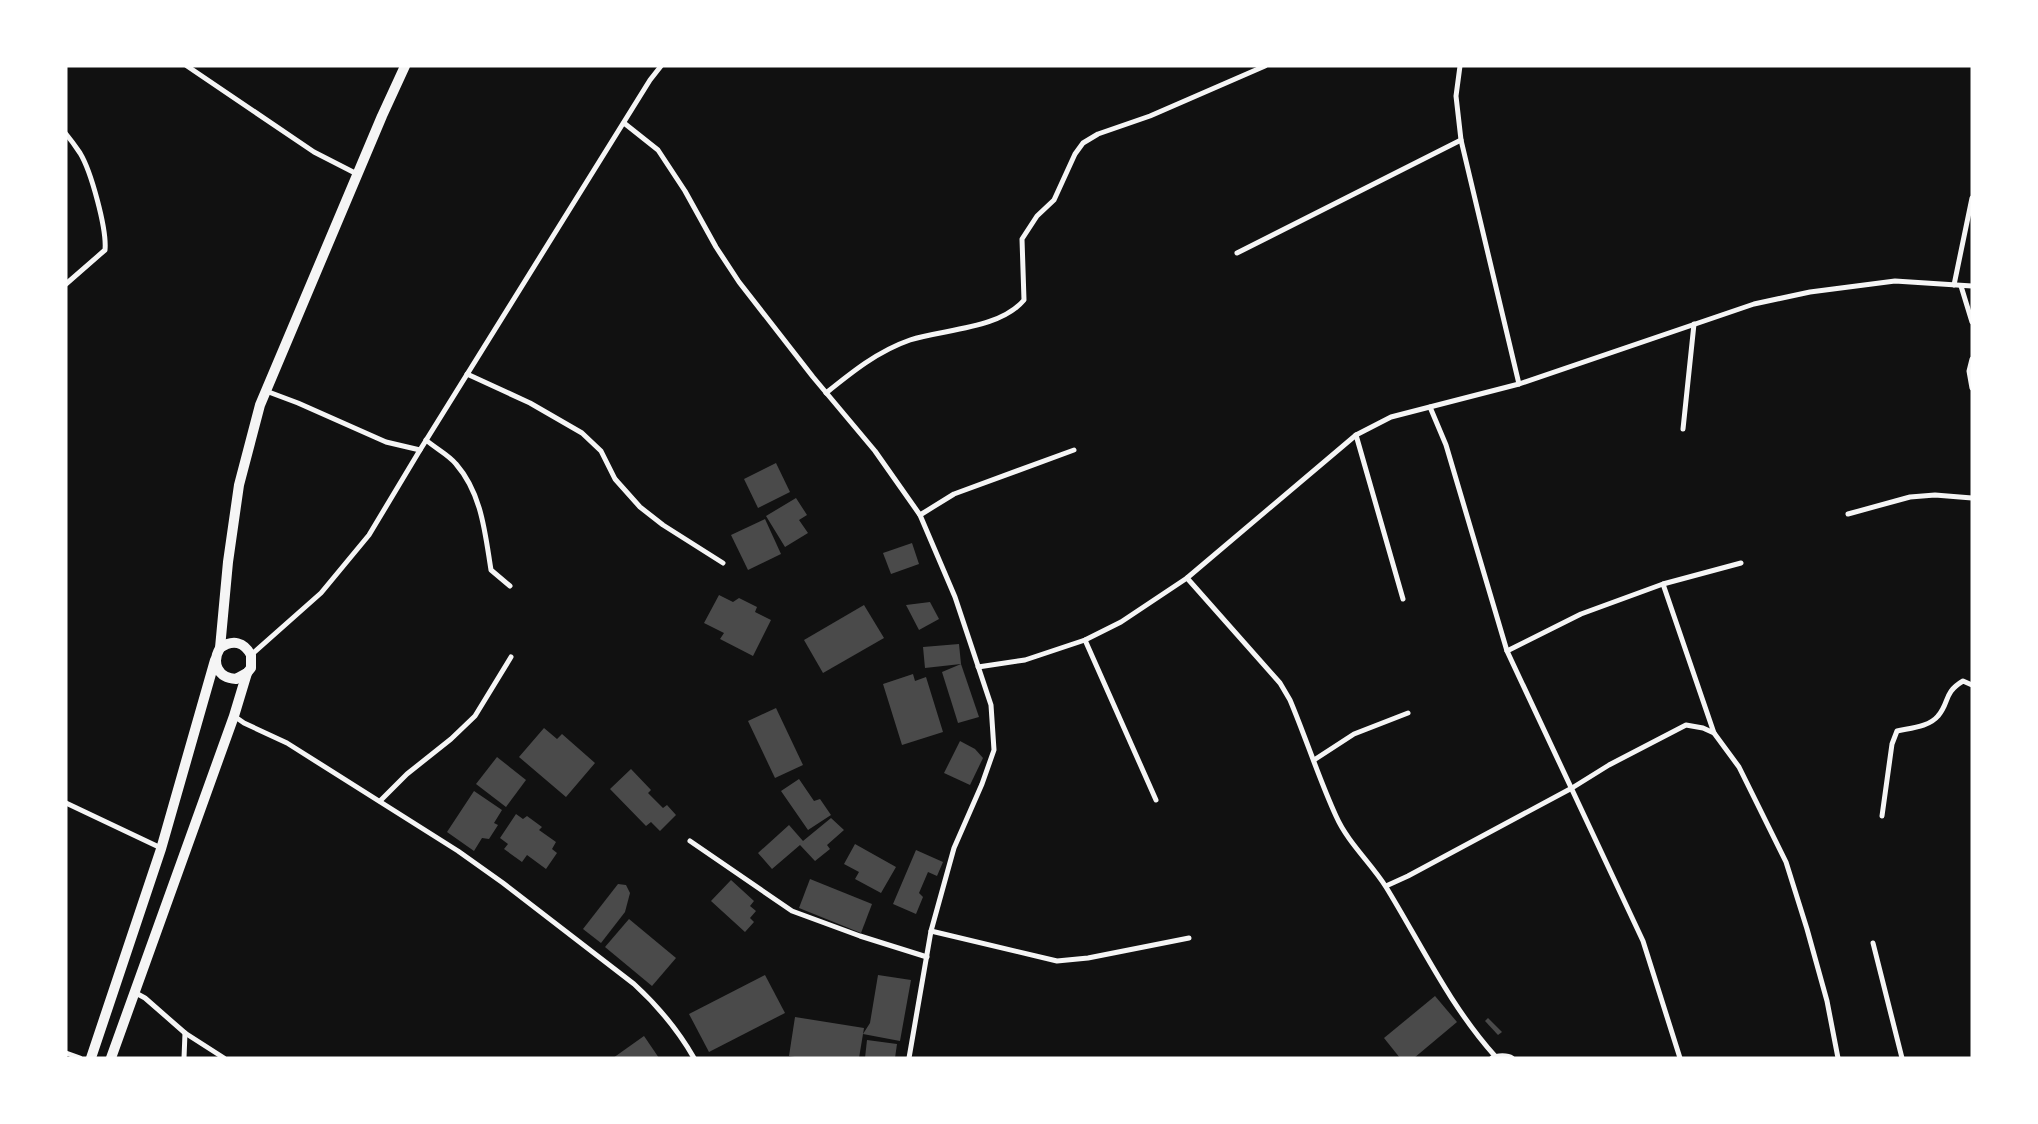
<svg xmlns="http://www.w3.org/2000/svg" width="2038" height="1124" viewBox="0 0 2038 1124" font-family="Inter,sans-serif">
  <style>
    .building { fill: #4a4a4a }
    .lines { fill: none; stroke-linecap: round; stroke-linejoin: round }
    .minor { stroke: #f5f5f5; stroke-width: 5 }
    .secondary { stroke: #f5f5f5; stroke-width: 10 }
  </style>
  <rect width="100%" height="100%" fill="#111"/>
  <!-- building -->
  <g class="building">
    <polygon points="776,463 790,492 758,508 744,479"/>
    <polygon points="796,498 807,515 799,520 808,533 785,547 766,516"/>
    <polygon points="765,519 781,554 748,570 731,535"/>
    <polygon points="912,543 919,564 891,574 883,553"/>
    <polygon points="719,595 733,602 739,598 757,607 755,612 771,620 753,656 720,639 724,633 704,623"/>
    <polygon points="930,602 939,619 919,630 906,605"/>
    <polygon points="864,605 884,638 823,673 804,640"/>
    <polygon points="959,644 961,664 925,668 923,647"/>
    <polygon points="961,664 979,717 958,723 942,672"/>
    <polygon points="913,674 915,681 926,677 943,732 902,745 883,684"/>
    <polygon points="776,708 803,765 775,778 748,721"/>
    <polygon points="544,728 557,739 562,734 595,763 566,797 519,757"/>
    <polygon points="960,741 975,749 983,758 970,785 944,773"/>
    <polygon points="497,757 526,780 506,807 476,784"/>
    <polygon points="631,769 651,790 648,793 663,808 667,805 676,815 660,831 651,822 646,826 610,789"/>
    <polygon points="799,779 814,801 820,799 831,815 808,830 781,791"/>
    <polygon points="474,791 502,810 494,823 498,825 489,839 482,838 474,851 447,832"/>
    <polygon points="516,814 523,819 527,816 542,827 539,830 556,842 552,849 557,853 546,869 527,855 522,862 504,849 508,844 500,838"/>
    <polygon points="831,818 844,830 827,845 830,849 815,861 800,845 772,869 758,853 789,825 803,841"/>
    <polygon points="855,844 896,867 881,893 855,879 859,872 844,864"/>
    <polygon points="916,850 943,862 937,876 928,872 919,893 923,897 916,914 893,904"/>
    <polygon points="810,879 872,904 861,933 799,908"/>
    <polygon points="731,880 754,901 750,906 756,911 750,918 754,922 745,932 711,901"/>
    <polygon points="618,884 626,885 630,893 625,912 601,943 583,929"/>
    <polygon points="629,919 676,958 652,986 605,947"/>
    <polygon points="765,975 785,1013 709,1052 689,1014"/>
    <polygon points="878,975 911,980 900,1041 863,1034 870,1023"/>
    <polygon points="1435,996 1457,1022 1414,1058 1400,1058 1384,1038"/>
    <polygon points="795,1017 864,1028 859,1058 800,1058 789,1056"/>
    <polygon points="1488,1018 1502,1032 1498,1035 1485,1021"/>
    <polygon points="644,1036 659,1058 613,1058"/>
    <polygon points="867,1040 897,1044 895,1058 865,1058"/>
  </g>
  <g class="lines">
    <!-- minor -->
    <g class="minor">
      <polyline points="187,66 314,152 357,174"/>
      <polyline points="1460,66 1456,96 1461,140 1519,384"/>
      <polyline points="624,123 658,150 685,191 716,247 739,282 813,377 875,451 920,515 955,597 991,705 994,750 982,784 954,848 931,931 909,1058"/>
      <path d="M66,134C71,140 76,147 80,153C91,171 107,229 105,250L66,284"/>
      <polyline points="1237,253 1461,140"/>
      <polyline points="1954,285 1972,198"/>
      <polyline points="1961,286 1972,322"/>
      <polyline points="1972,359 1969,371 1972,388"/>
      <polyline points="467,374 530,403 582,433 601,451 615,479 640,507 663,525 723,563"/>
      <polyline points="266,391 298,403 386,442 420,450"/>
      <path d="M826,393C852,372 878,351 910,340C944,329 1000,329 1024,300L1022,239L1037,216L1054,200L1075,154L1083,143L1098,134L1150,116L1265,66"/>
      <polyline points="1430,407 1446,445 1507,651 1643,941 1680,1058"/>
      <polyline points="1683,429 1694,324"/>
      <polyline points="1356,435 1403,599"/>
      <path d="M426,440C435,448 449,455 456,464C482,494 485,533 491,570L510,586"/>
      <polyline points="1848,514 1910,497 1935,495 1972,498"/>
      <polyline points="920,515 954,494 1074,450"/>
      <path d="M1187,578L1280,683L1290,700C1306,738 1319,779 1336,816C1348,843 1371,863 1386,887C1421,944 1450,1006 1495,1056"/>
      <polyline points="1663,584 1714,733"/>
      <polyline points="1085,640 1156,800"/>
      <polyline points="1507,651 1581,614 1663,584 1741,563"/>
      <polyline points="251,655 321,593 369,535 420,450 650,80 661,66"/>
      <polyline points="978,667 1025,660 1085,640 1121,622 1187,578 1356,435 1391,417 1519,384 1754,304 1810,292 1895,281 1972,286"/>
      <path d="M234,716L244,723L287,743L458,851L503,883L634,984C658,1006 678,1030 694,1058"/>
      <polyline points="1314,760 1354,734 1408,713"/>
      <polyline points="380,801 407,774 451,739 475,716 511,657"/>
      <polyline points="66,803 161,848"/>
      <path d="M1882,816L1892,744L1897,731C1910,728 1929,727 1938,716C1950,702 1943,693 1963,681L1972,685"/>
      <polyline points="690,841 792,911 860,936 927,957"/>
      <polyline points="1386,886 1408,876 1572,788 1609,765 1686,725 1703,728 1714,733 1739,767 1786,862 1807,929 1827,1001 1838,1058"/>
      <polyline points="931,931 1057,961 1088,958 1189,938"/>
      <polyline points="1873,943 1902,1058"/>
      <polyline points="134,992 145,998 185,1033 224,1058"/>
      <polyline points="66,1053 80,1058"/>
      <polyline points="184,1058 185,1033"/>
      <path d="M1492,1058C1497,1055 1508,1055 1512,1058"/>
    </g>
    <!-- secondary -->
    <g class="secondary">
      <path d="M247,673L236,679C218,678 211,663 220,648L228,562L239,485L260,405L382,116L405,66"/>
      <polyline points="91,1058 161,849 215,660"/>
      <path d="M111,1058L234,716L247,673L251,668V655C244,642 233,639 220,648"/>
    </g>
  </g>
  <!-- border -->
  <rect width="2038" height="1124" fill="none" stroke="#ffffff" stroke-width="135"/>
</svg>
